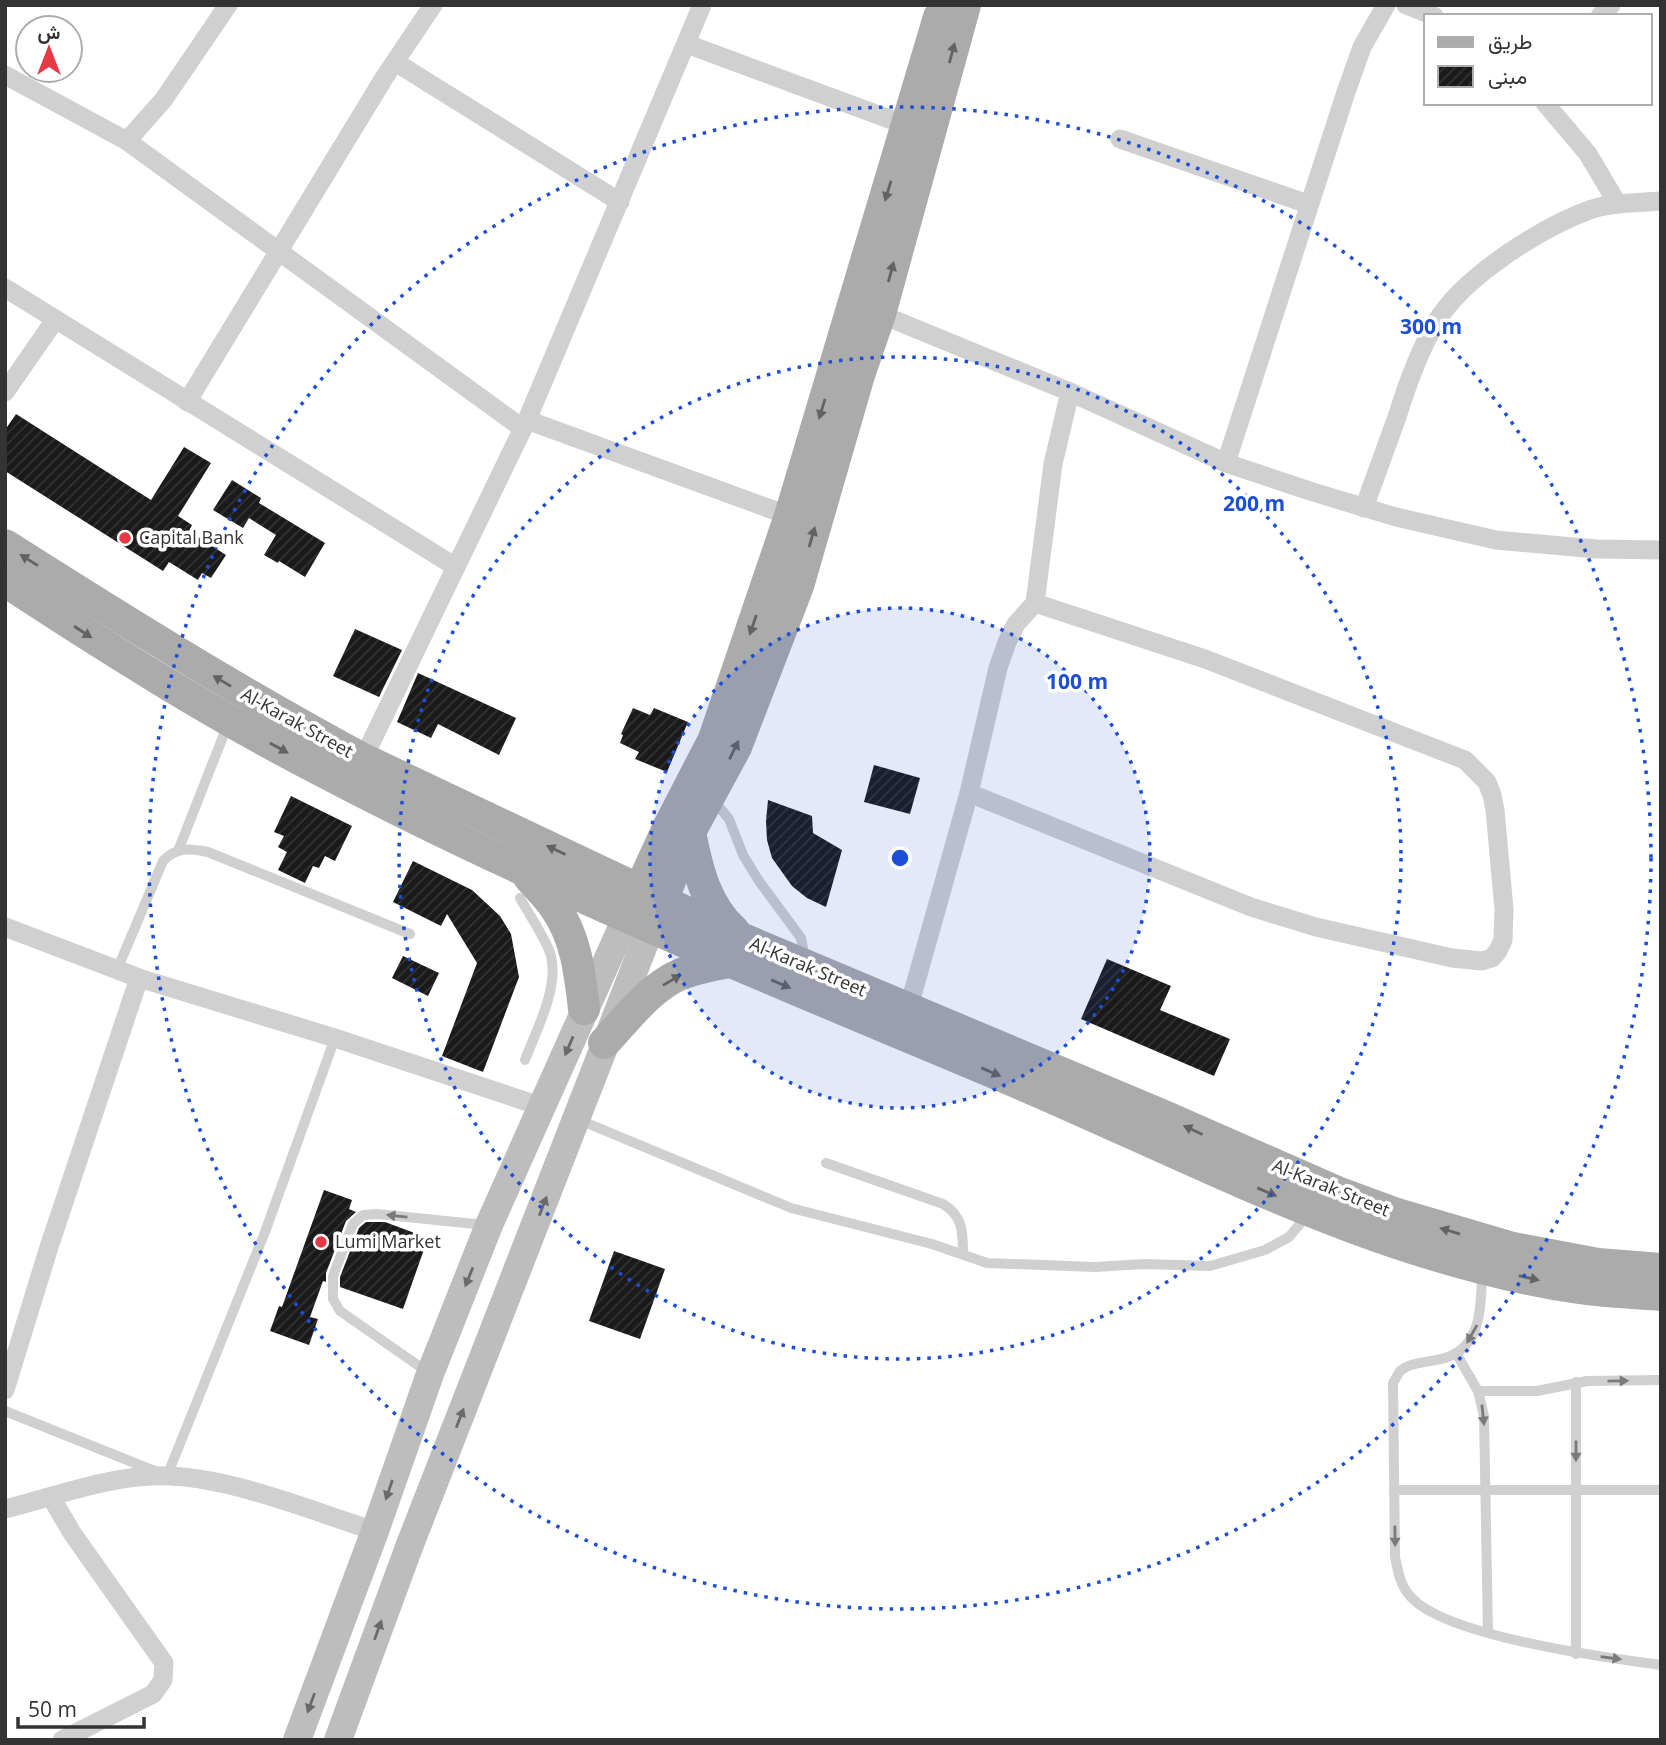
<svg xmlns="http://www.w3.org/2000/svg" width="1666" height="1745" viewBox="0 0 1666 1745" font-family="'Open Sans',Vazirmatn,sans-serif">
  <style>
    .building { fill: url(#building-hatch) }
    .lines { fill: none; stroke-linecap: round; stroke-linejoin: round }
    .service { stroke: #d0d0d0; stroke-width: 10 }
    .minor { stroke: #d0d0d0; stroke-width: 19 }
    .secondary { stroke: #bdbdbd; stroke-width: 28 }
    .primary { stroke: #ababab; stroke-width: 32 }
    .oneway { fill: #636363 }
    .oneway2 { fill: #6a6a6a }
    .oneway3 { fill: #7a7a7a }
    .ring { fill: none; stroke: #1d4ed8; stroke-width: 3.5; stroke-dasharray: 3.5 7 }
    .poi-dot { fill: #e63946; stroke: #fff; stroke-width: 2.5 }
    .labels { text-anchor: middle; stroke-width: 7; stroke-linejoin: round; paint-order: stroke }
    .poi-label { font-size: 18px; fill: #333; stroke: #fff; text-anchor: start }
    .street-label { font-size: 18px; fill: #333; stroke: #fff }
    .centre { fill: #1d4ed8; stroke: #fff; stroke-width: 3.5 }
    .ring-label { font-size: 21px; text-anchor: middle; font-weight: bold; fill: #1d4ed8; stroke: #fff; stroke-width: 7; stroke-linejoin: round; paint-order: stroke }
  </style>
  <defs>
    <pattern id="building-hatch" width="6" height="6" patternUnits="userSpaceOnUse" patternTransform="scale(1.75)"><rect width="6" height="6" fill="#1a1a1a"/><path d="M-1 1l2-2M0 6l6-6M5 7l2-2" fill="none" stroke="#333"/></pattern>
  </defs>
  <rect width="100%" height="100%" fill="#fff"/>
  <!-- building -->
  <g class="building">
    <polygon points="16,414 151,500 184,447 211,463 178,516 192,525 189,531 226,555 211,578 202,573 198,580 169,562 163,571 5,471 5,430"/>
    <polygon points="232,480 261,498 259,503 325,543 305,577 279,561 278,563 264,555 276,535 249,518 243,528 213,510"/>
    <polygon points="355,629 402,650 379,697 333,676"/>
    <polygon points="418,673 516,718 499,755 438,724 431,738 397,722"/>
    <polygon points="633,708 650,715 654,708 688,722 667,772 635,759 639,752 620,743 623,735 621,734"/>
    <polygon points="874,765 920,778 910,814 864,802"/>
    <polygon points="291,796 352,826 335,861 325,856 319,868 313,866 305,883 278,870 287,852 278,847 284,836 274,832"/>
    <polygon points="768,800 812,816 813,833 842,850 826,907 807,898 792,886 772,858 767,840 766,821"/>
    <polygon points="413,861 472,890 500,916 511,934 519,977 483,1072 442,1056 477,963 447,914 441,926 393,902"/>
    <polygon points="403,956 439,973 428,996 392,978"/>
    <polygon points="1107,959 1171,986 1160,1010 1230,1039 1214,1076 1081,1019"/>
    <polygon points="324,1190 352,1200 349,1209 356,1212 346,1221 326,1273 326,1282 323,1281 310,1317 318,1319 309,1345 270,1331 279,1306 282,1307"/>
    <polygon points="366,1222 385,1222 428,1238 403,1309 340,1287 340,1277 359,1228"/>
    <polygon points="614,1251 665,1269 640,1339 589,1321"/>
  </g>
  <g class="lines">
    <!-- service -->
    <g class="service">
      <polyline points="714,801 729,819 743,855 759,881 801,938 805,959"/>
      <polyline points="178,851 228,724"/>
      <path d="M520,898C528,913 547,940 551,956C559,988 536,1031 525,1060"/>
      <path d="M117,970L163,861C176,847 190,848 208,852L410,934"/>
      <polyline points="577,1119 791,1208 932,1244 987,1263 1095,1267 1144,1264 1210,1266 1265,1250 1289,1237 1299,1225 1305,1213"/>
      <path d="M826,1163L943,1204C963,1216 963,1232 963,1254"/>
      <path d="M1482,1272C1481,1301 1483,1345 1448,1357C1434,1362 1419,1361 1406,1367L1400,1371L1393,1383L1395,1557C1398,1571 1400,1585 1410,1596C1444,1636 1607,1658 1661,1665"/>
      <polyline points="1456,1353 1478,1391 1484,1416 1488,1633"/>
      <polyline points="429,1373 340,1311 333,1299 333,1276 353,1224 363,1215 377,1214 485,1225"/>
      <polyline points="1478,1391 1537,1391 1587,1381 1661,1380"/>
      <polyline points="5,1411 167,1476 265,1232 335,1038"/>
      <polyline points="1394,1490 1661,1490"/>
      <polyline points="1576,1654 1576,1382"/>
    </g>
    <!-- minor -->
    <g class="minor">
      <polyline points="1406,5 1434,16"/>
      <polyline points="1600,16 1611,5"/>
      <polyline points="687,44 908,126"/>
      <polyline points="395,62 620,202"/>
      <polyline points="5,75 127,141 522,428"/>
      <polyline points="1545,103 1588,154 1617,203"/>
      <polyline points="1120,139 1308,204"/>
      <polyline points="127,141 164,99 228,5"/>
      <polyline points="5,288 456,567"/>
      <polyline points="880,314 1070,392 1226,463 1313,492 1396,517 1496,540 1596,549 1661,550"/>
      <polyline points="5,392 55,320"/>
      <polyline points="187,402 384,78 433,5"/>
      <polyline points="527,420 790,516"/>
      <polyline points="1226,463 1346,92 1362,47 1386,5"/>
      <path d="M1364,508C1375,478 1386,448 1397,417C1407,385 1418,353 1435,324C1462,277 1542,227 1592,209C1614,202 1638,203 1661,201"/>
      <polyline points="363,759 527,420 702,5"/>
      <polyline points="969,793 1251,907 1316,927 1452,958 1482,961 1492,958 1498,951 1503,940 1504,909 1495,810 1492,795 1487,782 1465,760 1205,659 1035,603"/>
      <polyline points="5,927 139,978 335,1038 543,1107"/>
      <polyline points="908,1010 969,793 998,668 1007,642 1016,624 1035,603 1053,464 1070,392"/>
      <polyline points="5,1390 49,1247 139,978"/>
      <polyline points="51,1497 72,1533 164,1663 163,1680 153,1694 62,1740"/>
      <path d="M5,1509C53,1497 103,1478 152,1476C222,1473 308,1510 375,1531"/>
    </g>
    <!-- secondary -->
    <g class="secondary">
      <polyline points="297,1740 375,1531 430,1374 489,1225 627,916"/>
      <polyline points="338,1740 409,1547 651,927"/>
    </g>
    <!-- primary -->
    <g class="primary">
      <path d="M5,545C123,620 240,693 363,759L743,939L1164,1116L1337,1192L1394,1213L1513,1248L1598,1264L1661,1269"/>
      <path d="M5,581C110,650 215,716 326,773C549,890 784,984 1016,1082C1199,1160 1380,1259 1579,1288C1606,1292 1634,1293 1661,1295"/>
      <path d="M690,832C697,869 706,906 734,931"/>
      <path d="M529,877C537,886 547,896 554,906C576,936 580,973 584,1009"/>
      <polyline points="631,909 668,828 714,739 790,516 939,17"/>
      <polyline points="654,920 690,832 736,747 798,586 859,375 880,314 965,5"/>
      <path d="M604,1043C627,1019 650,987 681,974C697,968 713,965 729,962"/>
    </g>
  </g>
  <!-- one-way arrows -->
  <defs><path id="oneway-solid" d="M-6-.8H1V-3.2L6.5 0L1 3.2V.8H-6Z" transform="scale(1.75)"/></defs>
  <g class="oneway">
    <use href="#oneway-solid" transform="translate(952 53) rotate(-75)"/>
    <use href="#oneway-solid" transform="translate(888 191) rotate(107)"/>
    <use href="#oneway-solid" transform="translate(891 272) rotate(-75)"/>
    <use href="#oneway-solid" transform="translate(822 409) rotate(107)"/>
    <use href="#oneway-solid" transform="translate(812 537) rotate(-74)"/>
    <use href="#oneway-solid" transform="translate(29 560) rotate(-148)"/>
    <use href="#oneway-solid" transform="translate(753 625) rotate(109)"/>
    <use href="#oneway-solid" transform="translate(83 632) rotate(33)"/>
    <use href="#oneway-solid" transform="translate(222 681) rotate(-149)"/>
    <use href="#oneway-solid" transform="translate(279 748) rotate(29)"/>
    <use href="#oneway-solid" transform="translate(734 750) rotate(-64)"/>
    <use href="#oneway-solid" transform="translate(556 850) rotate(-155)"/>
    <use href="#oneway-solid" transform="translate(672 980) rotate(-31)"/>
    <use href="#oneway-solid" transform="translate(781 984) rotate(23)"/>
    <use href="#oneway-solid" transform="translate(991 1072) rotate(23)"/>
    <use href="#oneway-solid" transform="translate(1193 1130) rotate(-155)"/>
    <use href="#oneway-solid" transform="translate(1267 1192) rotate(23)"/>
    <use href="#oneway-solid" transform="translate(1450 1231) rotate(-163)"/>
    <use href="#oneway-solid" transform="translate(1529 1278) rotate(13)"/>
  </g>
  <g class="oneway2">
    <use href="#oneway-solid" transform="translate(569 1046) rotate(113)"/>
    <use href="#oneway-solid" transform="translate(543 1206) rotate(-69)"/>
    <use href="#oneway-solid" transform="translate(469 1277) rotate(112)"/>
    <use href="#oneway-solid" transform="translate(460 1418) rotate(-69)"/>
    <use href="#oneway-solid" transform="translate(389 1490) rotate(109)"/>
    <use href="#oneway-solid" transform="translate(378 1630) rotate(-70)"/>
    <use href="#oneway-solid" transform="translate(311 1703) rotate(110)"/>
  </g>
  <g class="oneway3">
    <use href="#oneway-solid" transform="translate(397 1216) rotate(-174)"/>
    <use href="#oneway-solid" transform="translate(1472 1334) rotate(119)"/>
    <use href="#oneway-solid" transform="translate(1618 1381) rotate(-1)"/>
    <use href="#oneway-solid" transform="translate(1483 1415) rotate(84)"/>
    <use href="#oneway-solid" transform="translate(1576 1451) rotate(90)"/>
    <use href="#oneway-solid" transform="translate(1395 1536) rotate(89)"/>
    <use href="#oneway-solid" transform="translate(1611 1658) rotate(8)"/>
  </g>
  <!-- distance rings -->
  <circle cx="900" cy="858" r="250" fill="#1d4ed8" fill-opacity=".12"/>
  <g class="ring">
    <circle cx="900" cy="858" r="250"/>
    <circle cx="900" cy="858" r="501"/>
    <circle cx="900" cy="858" r="751"/>
  </g>
  <!-- markers -->
  <g class="poi-dot">
    <circle cx="125" cy="538" r="7"/>
    <circle cx="321" cy="1242" r="7"/>
  </g>
  <g class="labels">
    <!-- poi labels -->
    <g class="poi-label">
      <text x="139" y="544">Capital Bank</text>
      <text x="335" y="1248">Lumi Market</text>
    </g>
    <!-- street labels -->
    <g class="street-label">
      <text transform="translate(297 723) rotate(29)" y="6">Al-Karak Street</text>
      <text transform="translate(808 967) rotate(23)" y="6">Al-Karak Street</text>
      <text transform="translate(1331 1188) rotate(22)" y="6">Al-Karak Street</text>
    </g>
  </g>
  <circle cx="900" cy="858" r="10" class="centre"/>
  <g class="ring-label">
    <text x="1431" y="334">300 m</text>
    <text x="1254" y="511">200 m</text>
    <text x="1077" y="689">100 m</text>
  </g>
  <!-- border -->
  <rect width="1666" height="1745" fill="none" stroke="#333333" stroke-width="14"/>
  <!-- legend -->
  <rect x="1424" y="14" width="228" height="91" fill="#ffffff" stroke="#adadad" stroke-width="2"/>
  <rect x="1438" y="37" width="35" height="10" fill="#ababab" stroke="#adadad" stroke-width="2"/>
  <text x="1488" y="49" font-size="21" fill="#333333">طريق</text>
  <rect x="1438" y="66" width="35" height="21" fill="url(#building-hatch)" stroke="#adadad" stroke-width="2"/>
  <text x="1488" y="84" font-size="21" fill="#333333">مبنى</text>
  <!-- north arrow -->
  <g transform="translate(49 49)"><circle r="33" fill="#ffffff" stroke="#adadad" stroke-width="2"/>
  <path d="M0-5L12 26L0 18L-12 26Z" fill="#e63946"/>
  <text y="-10" font-size="19" font-weight="bold" text-anchor="middle" fill="#333333">ش</text>
  </g>
  <!-- scale -->
  <path d="M18 1717v10h126v-10" fill="none" stroke="#333333" stroke-width="3.5"/>
  <text x="28" y="1717" font-size="21" fill="#333333" stroke="#ffffff" stroke-width="5" paint-order="stroke">50 m</text>
</svg>
